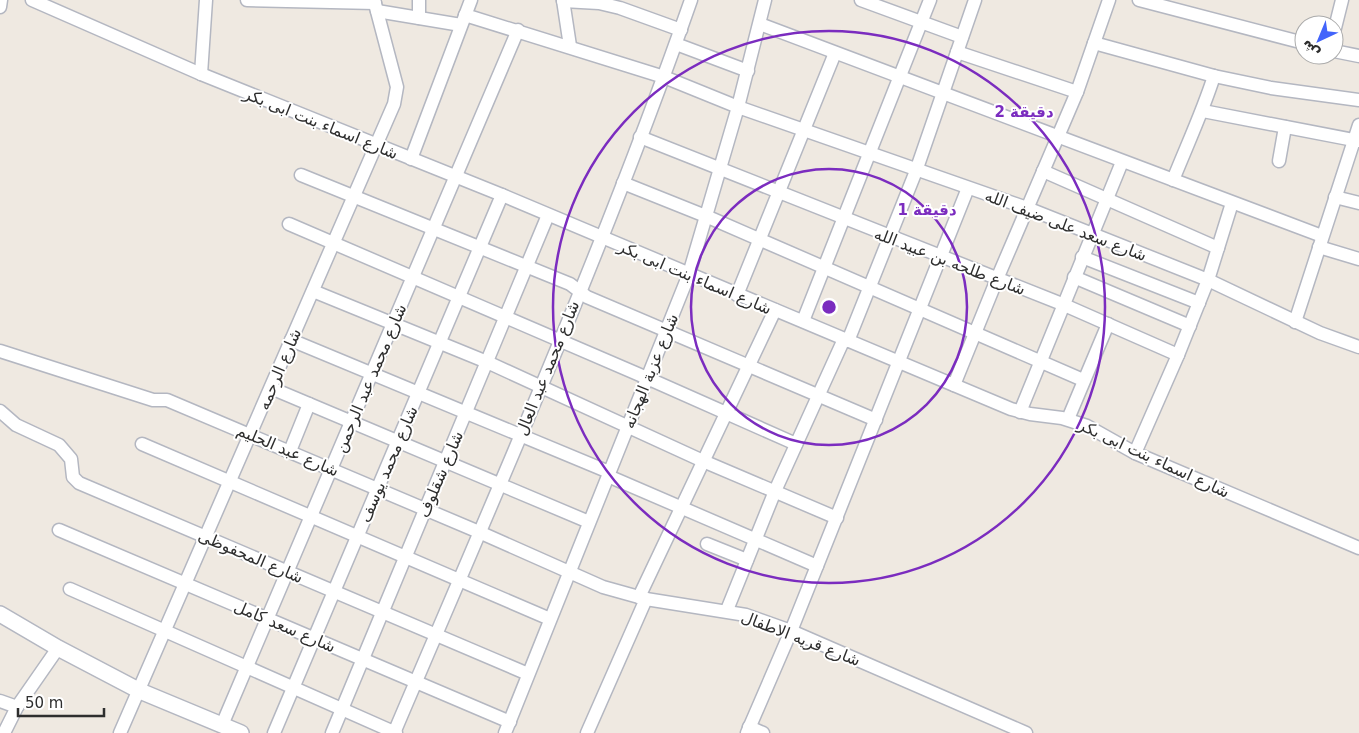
<svg xmlns="http://www.w3.org/2000/svg" width="1359" height="733" viewBox="0 0 1359 733" font-family="'DejaVu Sans','Noto Sans Arabic',sans-serif">
  <style>
    .lines { fill: none; stroke-linecap: round; stroke-linejoin: round }
    .minor-casing { stroke: #b4b7c1; stroke-width: 15 }
    .tertiary-casing { stroke: #b4b7c1; stroke-width: 18 }
    .minor { stroke: #fff; stroke-width: 12 }
    .tertiary { stroke: #fff; stroke-width: 15 }
    .ring { fill: none; stroke: #7b2cbf; stroke-width: 2.5 }
    .labels { text-anchor: middle; stroke-width: 4; stroke-linejoin: round; paint-order: stroke }
    .street-label { font-size: 16px; fill: #2e2e2e; stroke: #fff }
    .centre { fill: #7b2cbf; stroke: #fff; stroke-width: 2.5 }
    .ring-label { font-size: 15px; text-anchor: middle; font-weight: bold; fill: #7b2cbf; stroke: #fff; stroke-width: 4; stroke-linejoin: round; paint-order: stroke }
  </style>
  <rect width="100%" height="100%" fill="#efe9e1"/>
  <g class="lines">
    <defs>
      <g id="minor">
        <polyline points="32,0 201,74 502,195 1011,409 1030,414 1062,418 1087,426 1135,453 1359,548"/>
        <polyline points="247,0 375,3"/>
        <polyline points="419,0 419,18"/>
        <polyline points="563,0 570,46"/>
        <polyline points="861,0 962,37"/>
        <polyline points="1139,0 1304,43"/>
        <polyline points="563,1 599,3 620,8 681,30"/>
        <polyline points="0,7 1,0"/>
        <polyline points="377,11 461,25"/>
        <polyline points="465,15 664,77 738,107 1027,208 1208,280 1320,333 1359,347"/>
        <polyline points="760,24 1322,236"/>
        <polyline points="1334,32 1342,0"/>
        <polyline points="1094,43 1214,76 1271,88 1359,100"/>
        <polyline points="676,44 748,71"/>
        <polyline points="1334,51 1359,56"/>
        <polyline points="957,52 1077,92"/>
        <polyline points="201,74 206,0"/>
        <polyline points="1203,111 1359,141"/>
        <polyline points="640,137 1062,304 1178,355"/>
        <polyline points="411,159 471,0"/>
        <polyline points="1279,161 1285,127"/>
        <polyline points="1043,171 1218,248"/>
        <polyline points="301,175 570,284 587,297 876,420"/>
        <path d="M1173,180C1187,145 1203,111 1214,76"/>
        <polyline points="623,183 708,217 1083,380"/>
        <polyline points="1335,197 1359,203"/>
        <polyline points="289,224 647,378 796,444"/>
        <polyline points="1319,247 1359,259"/>
        <polyline points="1082,257 1199,303"/>
        <polyline points="1074,277 1190,326"/>
        <polyline points="313,291 487,362 703,461 837,518"/>
        <polyline points="737,295 835,53"/>
        <polyline points="803,321 930,0"/>
        <polyline points="1295,322 1359,125"/>
        <polyline points="291,340 609,472"/>
        <polyline points="848,341 916,171 975,0"/>
        <polyline points="0,351 153,400 167,400 479,532 603,587 646,599 746,615 791,631 1026,733"/>
        <polyline points="954,385 997,279 1077,92 1109,0"/>
        <polyline points="271,388 589,522"/>
        <polyline points="0,411 16,425 59,445 71,459 73,477 79,483 528,674"/>
        <polyline points="1020,412 1122,162"/>
        <polyline points="1068,419 1108,324"/>
        <polyline points="142,444 550,619"/>
        <polyline points="290,451 309,404"/>
        <polyline points="1135,453 1178,355 1208,280 1232,203"/>
        <polyline points="608,476 817,566"/>
        <polyline points="59,530 510,722"/>
        <polyline points="707,544 747,560"/>
        <polyline points="70,589 396,733"/>
        <polyline points="639,597 775,310"/>
        <polyline points="727,610 775,491 844,339"/>
        <polyline points="0,701 17,707"/>
        <polyline points="222,725 518,30"/>
        <polyline points="749,727 763,733"/>
        <polyline points="4,733 17,707 58,648"/>
        <polyline points="120,733 394,104 397,87 374,0"/>
        <polyline points="274,733 502,195"/>
        <polyline points="332,733 548,215"/>
        <path d="M394,733C497,491 604,249 691,0"/>
        <polyline points="505,733 689,274 738,107 765,0"/>
        <polyline points="587,733 646,599"/>
        <polyline points="747,733 791,631 968,188"/>
      </g>
      <polyline id="tertiary" points="0,614 58,648 140,691 241,733"/>
    </defs>
    <!-- minor casing -->
    <use href="#minor" class="minor-casing"/>
    <!-- tertiary casing -->
    <use href="#tertiary" class="tertiary-casing"/>
    <!-- minor -->
    <use href="#minor" class="minor"/>
    <!-- tertiary -->
    <use href="#tertiary" class="tertiary"/>
  </g>
  <!-- distance rings -->
  <g class="ring">
    <circle cx="829" cy="307" r="138"/>
    <circle cx="829" cy="307" r="276"/>
  </g>
  <g class="labels">
    <!-- street labels -->
    <g class="street-label">
      <text transform="translate(321 123) rotate(22)" y="6">شارع اسماء بنت ابى بكر</text>
      <text transform="translate(1066 225) rotate(21)" y="6">شارع سعد على ضيف الله</text>
      <text transform="translate(950 261) rotate(21)" y="6">شارع طلحه بن عبيد الله</text>
      <text transform="translate(695 277) rotate(23)" y="6">شارع اسماء بنت ابى بكر</text>
      <text transform="translate(547 368) rotate(-68)" y="6">شارع محمد عبد العال</text>
      <text transform="translate(279 369) rotate(-67)" y="6">شارع الرحمه</text>
      <text transform="translate(650 371) rotate(-68)" y="6">شارع عزبة الهجانه</text>
      <text transform="translate(370 378) rotate(-67)" y="6">شارع محمد عبد الرحمن</text>
      <text transform="translate(288 450) rotate(23)" y="6">شارع عبد الحليم</text>
      <text transform="translate(1154 458) rotate(25)" y="6">شارع اسماء بنت ابى بكر</text>
      <text transform="translate(388 464) rotate(-67)" y="6">شارع محمد يوسف</text>
      <text transform="translate(440 474) rotate(-67)" y="6">شارع شقلوف</text>
      <text transform="translate(251 556) rotate(23)" y="6">شارع المحفوظى</text>
      <text transform="translate(285 626) rotate(23)" y="6">شارع سعد كامل</text>
      <text transform="translate(801 638) rotate(21)" y="6">شارع قريه الاطفال</text>
    </g>
  </g>
  <circle cx="829" cy="307" r="8" class="centre"/>
  <g class="ring-label">
    <text x="1024" y="117">2 دقيقة</text>
    <text x="927" y="215">1 دقيقة</text>
  </g>
  <!-- north arrow -->
  <g transform="translate(1319 40) rotate(224)"><circle r="24" fill="#ffffff" stroke="#ababab"/>
  <path d="M0-4L9 19L0 12L-9 19Z" fill="#4264fb"/>
  <text y="-8" font-size="14" font-weight="bold" text-anchor="middle" fill="#2e2e2e">ش</text>
  </g>
  <!-- scale -->
  <path d="M18 708v8h86v-8" fill="none" stroke="#2e2e2e" stroke-width="2.5"/>
  <text x="25" y="708" font-size="15" fill="#2e2e2e" stroke="#ffffff" stroke-width="4" paint-order="stroke">50 m</text>
</svg>
